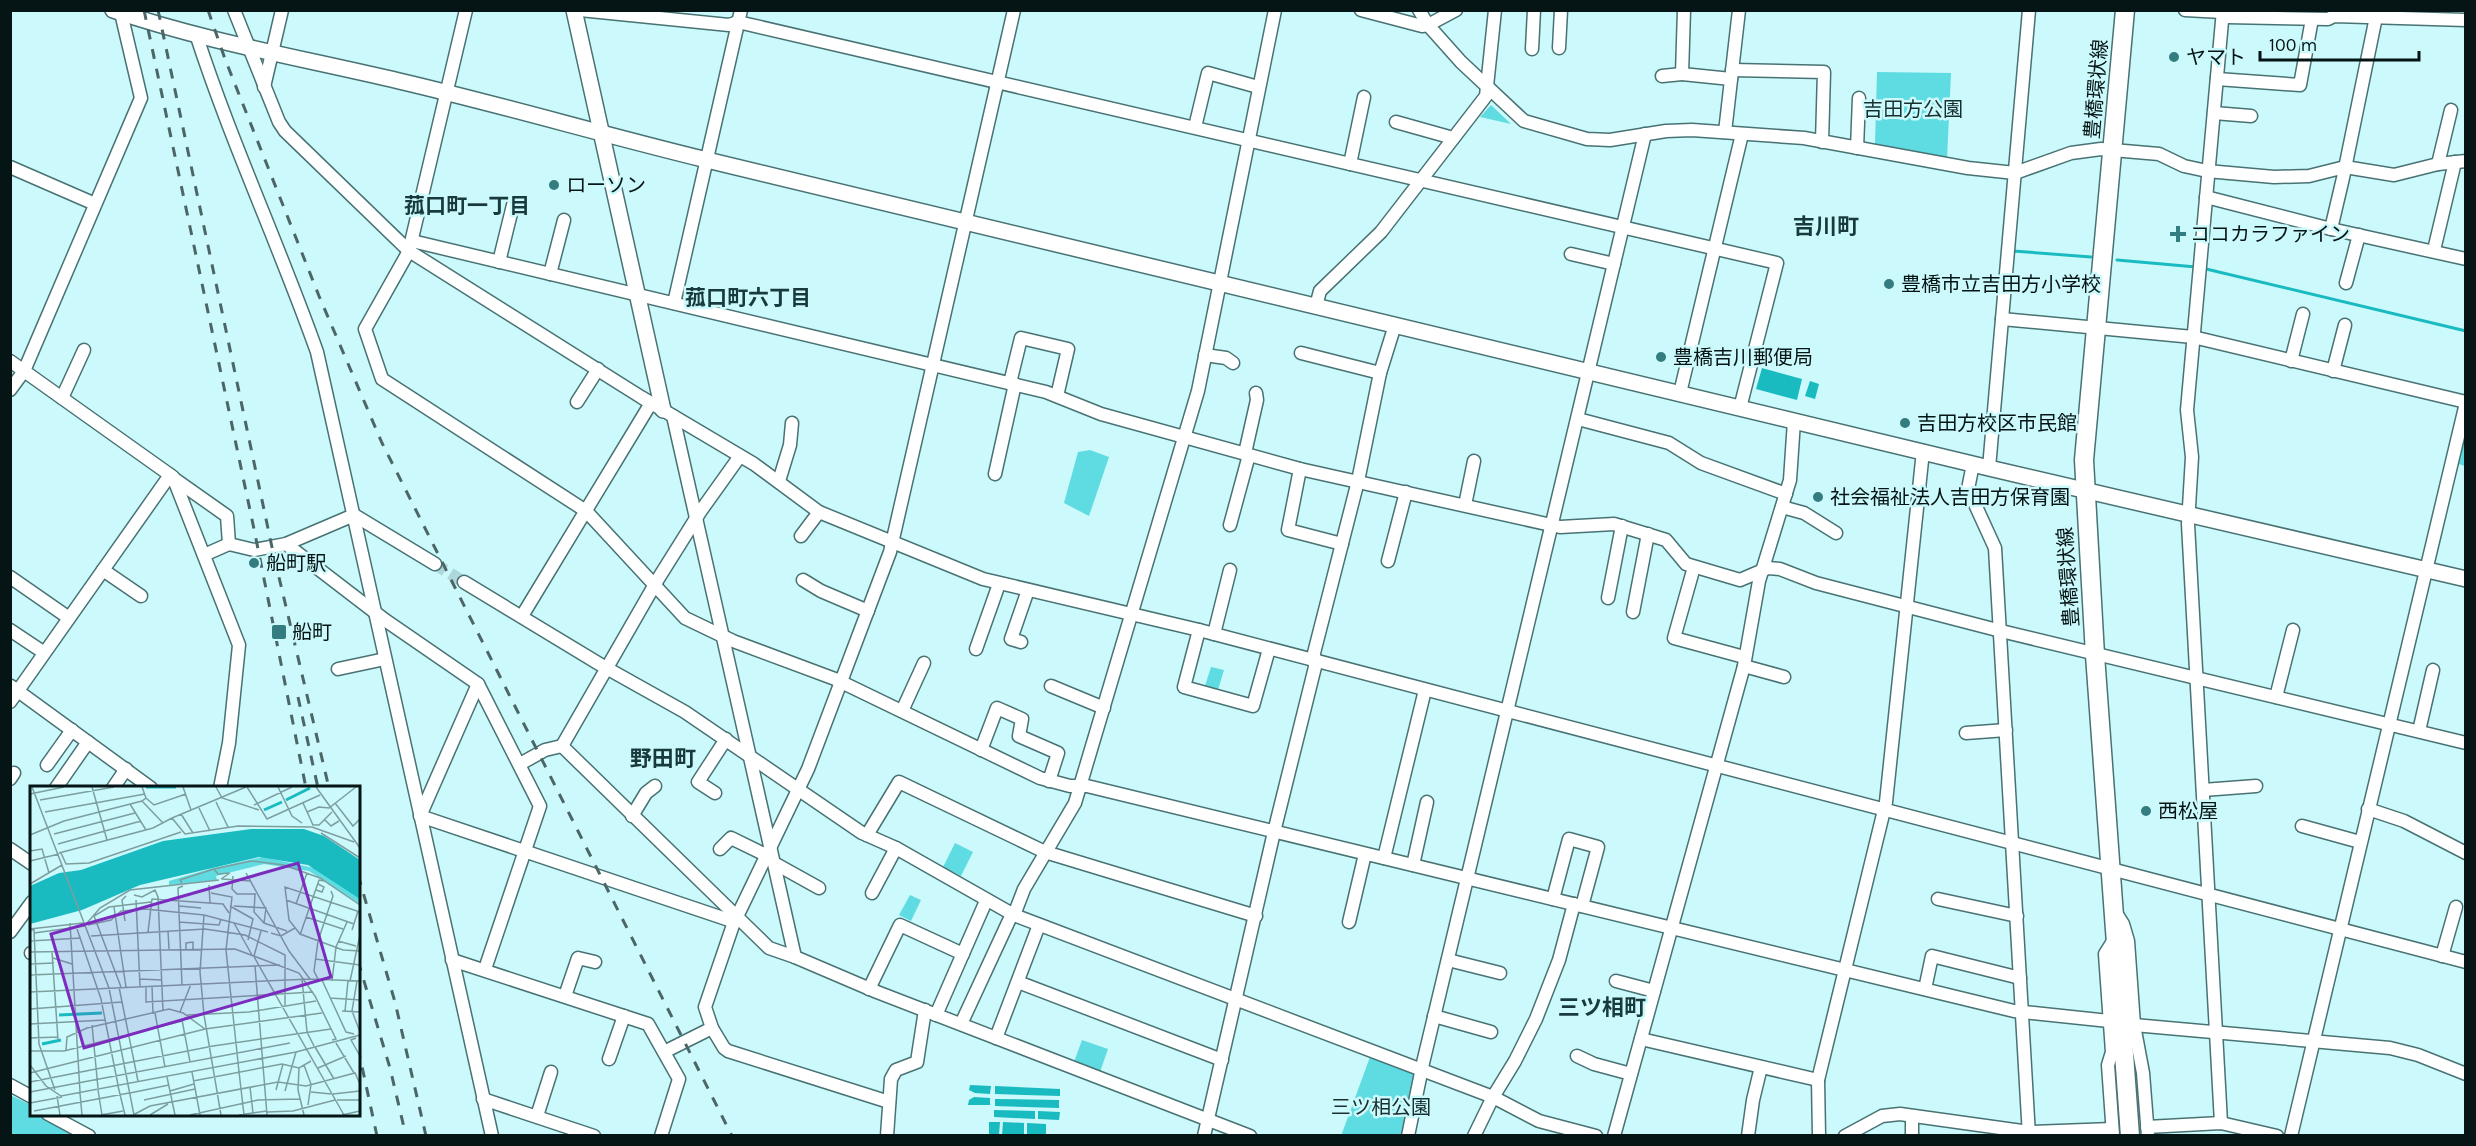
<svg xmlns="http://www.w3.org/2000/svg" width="2476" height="1146" viewBox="0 0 2476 1146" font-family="Karla,'Noto Sans JP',sans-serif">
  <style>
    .green { fill: #5fdce1 }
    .water { fill: #19bbc1 }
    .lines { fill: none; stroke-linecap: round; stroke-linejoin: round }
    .stream { stroke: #19bbc1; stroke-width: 3 }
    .minor-tunnel { stroke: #aed7d9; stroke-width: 12; stroke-dasharray: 12 6; stroke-linecap: butt }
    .minor-casing { stroke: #487273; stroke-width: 15 }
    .tertiary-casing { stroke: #487273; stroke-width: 18 }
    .secondary-casing { stroke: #487273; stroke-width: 21 }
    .minor { stroke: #fff; stroke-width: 12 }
    .tertiary { stroke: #fff; stroke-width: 15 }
    .secondary { stroke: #fff; stroke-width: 18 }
    .rail { stroke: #4c6667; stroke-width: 3; stroke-dasharray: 10 10; stroke-linecap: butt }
    .poi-dot { fill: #337c7f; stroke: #ccf9fb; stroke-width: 2 }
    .labels { text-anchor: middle; stroke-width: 5; stroke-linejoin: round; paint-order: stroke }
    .poi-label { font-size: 20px; fill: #051516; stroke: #ccf9fb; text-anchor: start }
    .street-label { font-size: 20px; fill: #051516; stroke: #ccf9fb }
    .park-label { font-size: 20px; fill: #172f30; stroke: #ccf9fb }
    .neighbourhood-label { font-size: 21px; font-weight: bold; fill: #183a3c; stroke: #ccf9fb }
    .quarter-label { font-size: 22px; font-weight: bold; fill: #183a3c; stroke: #ccf9fb }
    .inset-river { fill: none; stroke: #19bbc1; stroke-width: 3 }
    .inset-road { fill: none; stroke: #7c9e9f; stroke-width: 1.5 }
    .view { fill: #7b2cbf; fill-opacity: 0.15; stroke: #7b2cbf; stroke-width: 3 }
    .inset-edge { fill: none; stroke: #051516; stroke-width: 3 }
  </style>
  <rect width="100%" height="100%" fill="#ccf9fb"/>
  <!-- green -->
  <g class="green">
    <polygon points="1877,72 1951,73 1947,159 1875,145"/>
    <polygon points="1491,105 1511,124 1480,117"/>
    <polygon points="2465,424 2465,466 2455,463"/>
    <polygon points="1090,450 1109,457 1089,516 1064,503 1078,452"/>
    <polygon points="1211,667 1224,670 1217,693 1204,689"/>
    <polygon points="955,843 973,852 961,876 943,867"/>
    <polygon points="910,895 921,900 911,921 899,915"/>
    <polygon points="1082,1040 1108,1049 1100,1072 1074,1062"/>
    <polygon points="1370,1057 1418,1074 1403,1135 1341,1136"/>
    <polygon points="10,1095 31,1105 32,1114 40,1115 43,1119 78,1135 11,1135"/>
  </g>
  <!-- water -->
  <g class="water">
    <polygon points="1762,368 1802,379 1797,400 1756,389"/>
    <polygon points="1810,381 1819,384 1815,399 1805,396"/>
    <polygon points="970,1085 991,1086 990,1094 975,1093 969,1090"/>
    <polygon points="995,1086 1060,1089 1060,1096 995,1094"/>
    <polygon points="974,1097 990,1098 990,1105 968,1105 969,1100"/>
    <polygon points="995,1099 1059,1100 1059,1108 995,1106"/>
    <polygon points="994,1110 1035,1111 1035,1119 994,1117"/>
    <polygon points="1038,1111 1060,1112 1059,1120 1038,1119"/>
    <polygon points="989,1122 1000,1122 999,1135 989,1135"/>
    <polygon points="1003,1122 1024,1123 1024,1135 1002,1135"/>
    <polygon points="1027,1123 1046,1124 1046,1135 1027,1135"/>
  </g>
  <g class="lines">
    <!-- stream -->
    <g class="stream">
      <polyline points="2013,253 2013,251 2091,257"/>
      <polyline points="2117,260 2196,267"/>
      <polyline points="2202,268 2466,331"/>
    </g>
    <!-- minor-tunnel -->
    <polyline class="minor-tunnel" points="435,564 464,582"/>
    <defs>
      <g id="minor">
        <polyline points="234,10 279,122 285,131 409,251 641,397 754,464 819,512 983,579 1199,630 2466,962"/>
        <polyline points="466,10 409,251 365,329 382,379 586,511 685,618 733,641 835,679 1040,778 1070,786 1087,786 2014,1011 2109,1021"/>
        <polyline points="580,10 729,25 738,22 1777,263 1740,408"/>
        <polyline points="1361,10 1422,26 1428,25 1456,10"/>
        <polyline points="1419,10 1428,25 1461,62 1524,121 1587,139 1610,140 1666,131 1692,130 1804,138 1968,168 2015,173 2071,153 2101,149 2159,154 2184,166 2207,171 2274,177 2309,176 2345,167 2394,175 2438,164 2466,161"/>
        <polyline points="1684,10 1682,74 1731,79"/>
        <polyline points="2185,10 2222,12 2227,17 2328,19 2334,16 2466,20"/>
        <path d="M196,34C231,142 279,245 317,352L492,1136"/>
        <polyline points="1559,48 1561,10"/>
        <polyline points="1532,49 1534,10"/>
        <polyline points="1732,70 1824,72 1822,142"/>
        <polyline points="1662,76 1682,74"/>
        <polyline points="2217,79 2300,85 2312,19"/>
        <polyline points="264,87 282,10"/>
        <polyline points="2214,113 2251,116"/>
        <polyline points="1396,122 1453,138"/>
        <polyline points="1195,127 1208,73 1258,87"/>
        <polyline points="1725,132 1739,10"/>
        <polyline points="1857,148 1859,98"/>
        <polyline points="1350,164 1364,97"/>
        <polyline points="2438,164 2451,110"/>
        <polyline points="10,167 95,204"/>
        <polyline points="2206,197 2331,229 2466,259"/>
        <polyline points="2331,229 2343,178 2377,12"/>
        <polyline points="412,241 1046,392 1101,414 1300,469 1560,527 1614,524 1666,540 1686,564 1740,580 1768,568 1780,569 1816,583 2001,631 2466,743"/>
        <polyline points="2434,250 2455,162"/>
        <polyline points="1571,254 1614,264"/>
        <polyline points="499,262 513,205"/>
        <polyline points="550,274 564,220"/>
        <polyline points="2346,283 2359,235"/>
        <polyline points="674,303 741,10"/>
        <polyline points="1316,306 1320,291 1381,232 1486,96 1495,10"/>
        <polyline points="2002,319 2193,337 2466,402"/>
        <polyline points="1301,353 1380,373"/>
        <polyline points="1205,355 1226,358 1233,363"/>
        <polyline points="10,361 173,477 239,645 229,743 220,788"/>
        <polyline points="2291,361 2303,314"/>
        <polyline points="2333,371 2345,325"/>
        <polyline points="1010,383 1021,338 1068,349 1057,396"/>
        <polyline points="10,390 24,371 141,98 121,13"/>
        <polyline points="1680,393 1742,134"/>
        <polyline points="62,398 84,350"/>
        <polyline points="577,402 598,369"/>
        <polyline points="673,416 795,957 877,992 1250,1136"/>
        <polyline points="1578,419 1669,443 1701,463 1786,494"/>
        <polyline points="1245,453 1257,400 1256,393"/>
        <polyline points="740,456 700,512 658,579 562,746 769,948 795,957"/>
        <polyline points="1973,464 1968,489 1995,548 2029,1136"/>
        <polyline points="1989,468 2029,10"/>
        <polyline points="1300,469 1288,530 1342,544"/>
        <polyline points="995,474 1015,384"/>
        <polyline points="173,478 227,516 229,544"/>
        <polyline points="779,481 790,445 792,423"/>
        <polyline points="1465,505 1474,461"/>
        <polyline points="1782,507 1804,513 1836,533"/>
        <polyline points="1230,525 1249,455"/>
        <polyline points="801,536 819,512"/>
        <polyline points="286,544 385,620 478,684 540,806 485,969"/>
        <polyline points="204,555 229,544 254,550 286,544 354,515 435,564"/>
        <polyline points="1388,561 1406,492"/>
        <polyline points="1694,567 1674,638 1744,657"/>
        <polyline points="103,570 141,596"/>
        <polyline points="10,577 69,618"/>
        <polyline points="803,580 821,591 868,611"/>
        <polyline points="464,582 601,665 685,712 862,833 896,848 1014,915 1493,1097 1539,1121 1596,1136"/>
        <polyline points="1608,598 1622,526"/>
        <polyline points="1633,612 1648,534"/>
        <polyline points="522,616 651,403"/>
        <polyline points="10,630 43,652"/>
        <polyline points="1199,630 1184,687 1253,706 1269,649"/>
        <polyline points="1214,634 1230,570"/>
        <polyline points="1021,642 1011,639 1028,590"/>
        <polyline points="976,649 999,584"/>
        <polyline points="1744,666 1784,677"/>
        <polyline points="338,669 385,659"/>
        <polyline points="478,684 420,816 735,922"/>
        <polyline points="11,686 151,788"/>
        <polyline points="1051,686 1104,708"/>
        <polyline points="2276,697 2293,630"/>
        <polyline points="10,702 170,475"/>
        <polyline points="902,711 924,663"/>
        <polyline points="2419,731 2433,670"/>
        <polyline points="1966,733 2006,730"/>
        <polyline points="981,750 997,708 1022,719 1019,736 1058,753 1049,781"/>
        <polyline points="520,764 545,750 562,746"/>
        <polyline points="47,765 72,730"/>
        <polyline points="10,779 14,773"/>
        <polyline points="56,788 88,742"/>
        <polyline points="113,788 126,769"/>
        <polyline points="2203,790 2256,786"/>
        <polyline points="715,793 698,782 726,739"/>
        <polyline points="2368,809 2404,821 2466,853"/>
        <polyline points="632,816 646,793 655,786"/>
        <polyline points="2302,826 2360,842"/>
        <polyline points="867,835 899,782 1045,852 1256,916"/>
        <polyline points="10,849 32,864"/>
        <polyline points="720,849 731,838 768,856"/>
        <polyline points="1384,858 1425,690"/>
        <polyline points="774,863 819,888"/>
        <polyline points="1413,865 1427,802"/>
        <polyline points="872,893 896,848"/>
        <polyline points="1553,899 1569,839 1598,847 1582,906"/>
        <polyline points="1938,899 2017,916"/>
        <polyline points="2116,913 2123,924 2128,941 2134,1025 2143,1073 2148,1136"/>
        <polyline points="1014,915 1024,889 1075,803 1198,391 1275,10"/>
        <polyline points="1349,922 1365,854"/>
        <polyline points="10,932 32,902"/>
        <polyline points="31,953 32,953"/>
        <polyline points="2442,956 2456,907"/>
        <polyline points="452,960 648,1024 679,1079 661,1136"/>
        <polyline points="1448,960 1500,973"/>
        <polyline points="1616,981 1654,991"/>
        <polyline points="1018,982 1222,1060"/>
        <polyline points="869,989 900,925 963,954"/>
        <polyline points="1925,989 1932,956 2020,978"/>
        <polyline points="565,996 578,958 595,962"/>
        <polyline points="936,1015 986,901"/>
        <polyline points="1434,1016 1491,1032"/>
        <polyline points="961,1024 1012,914"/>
        <polyline points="2134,1025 2390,1048 2418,1055 2466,1074"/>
        <polyline points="996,1038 1039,925"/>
        <polyline points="1641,1039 1818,1080"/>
        <polyline points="664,1052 712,1028"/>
        <polyline points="1577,1056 1594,1064 1631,1074"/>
        <polyline points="609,1059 624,1016"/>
        <polyline points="10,1085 32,1097"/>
        <polyline points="483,1099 594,1136"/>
        <polyline points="889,1102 728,1051 724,1048 712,1028 705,1007 733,925 808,769 890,552 1014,10"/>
        <polyline points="48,1114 89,1136"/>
        <polyline points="537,1116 551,1072"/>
        <polyline points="1912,1117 1912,1136"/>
        <polyline points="2221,1123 2188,524 2192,457 2187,410 2223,10"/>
        <polyline points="2147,1127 2221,1123 2277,1136"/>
        <polyline points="2113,1135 2108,1065 2112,1052 2105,954 2115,938"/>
        <polyline points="887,1136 891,1079 896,1070 917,1062 925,1010"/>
        <polyline points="1204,1136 1274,832 1315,667 1314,653 1358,481 1380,373 1395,325"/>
        <polyline points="1408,1136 1423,1063 1645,134"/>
        <polyline points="1474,1136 1493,1097 1515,1061 1536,1019 1559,960 1574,904"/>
        <polyline points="1614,1136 1744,666 1759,581 1790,480 1794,421"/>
        <polyline points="1748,1136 1753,1100 1761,1067"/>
        <polyline points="1819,1136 1818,1080 1886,802 1923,451"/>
        <polyline points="1845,1136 1882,1116 1900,1114 2029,1132 2112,1129"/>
        <polyline points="2291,1136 2466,403"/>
      </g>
      <g id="tertiary">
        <path d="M113,10C203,41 306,59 399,81C502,105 604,135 707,160L1989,468L2466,579"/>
        <polyline points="574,10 663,410"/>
      </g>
      <polyline id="secondary" points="2125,10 2084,460 2095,655 2130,1136"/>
    </defs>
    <!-- minor casing -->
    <use href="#minor" class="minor-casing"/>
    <!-- tertiary casing -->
    <use href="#tertiary" class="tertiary-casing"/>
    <!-- secondary casing -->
    <use href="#secondary" class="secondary-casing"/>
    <!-- minor -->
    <use href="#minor" class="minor"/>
    <!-- tertiary -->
    <use href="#tertiary" class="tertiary"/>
    <!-- secondary -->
    <use href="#secondary" class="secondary"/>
    <!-- rail -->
    <g class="rail">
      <polyline points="144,10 254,529 306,788"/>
      <polyline points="158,10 273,552 329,788"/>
      <polyline points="208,10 225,59 319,296 382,443 732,1136"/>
      <polyline points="298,697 318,788"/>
      <polyline points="358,875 395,1002 426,1136"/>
      <polyline points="358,961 390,1068 406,1136"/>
      <polyline points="358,1048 377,1136"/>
    </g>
  </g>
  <!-- markers -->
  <g class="poi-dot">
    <circle cx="2174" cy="57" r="6"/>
    <circle cx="554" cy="185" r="6"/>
    <path d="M2175 225h6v6h6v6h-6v6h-6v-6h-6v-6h6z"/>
    <circle cx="1889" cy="284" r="6"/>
    <circle cx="1661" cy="357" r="6"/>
    <circle cx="1905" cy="423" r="6"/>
    <circle cx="1818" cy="497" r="6"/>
    <circle cx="254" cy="563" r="6"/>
    <rect x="271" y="624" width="16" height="16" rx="3"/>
    <circle cx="2146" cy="811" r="6"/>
  </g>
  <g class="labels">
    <!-- poi labels -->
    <g class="poi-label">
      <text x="2186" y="64">ヤマト</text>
      <text x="566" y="192">ローソン</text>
      <text x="2190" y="241">ココカラファイン</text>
      <text x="1901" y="291">豊橋市立吉田方小学校</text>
      <text x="1673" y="364">豊橋吉川郵便局</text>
      <text x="1917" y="430">吉田方校区市民館</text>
      <text x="1830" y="504">社会福祉法人吉田方保育園</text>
      <text x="266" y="570">船町駅</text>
      <text x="292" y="639">船町</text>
      <text x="2158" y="818">西松屋</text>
    </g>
    <!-- street labels -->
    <g class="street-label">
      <text transform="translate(2096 89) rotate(-85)" y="7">豊橋環状線</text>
      <text transform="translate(2068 577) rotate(-94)" y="7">豊橋環状線</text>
    </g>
    <!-- park labels -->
    <g class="park-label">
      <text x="1913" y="116">吉田方公園</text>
      <text x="1381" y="1114">三ツ相公園</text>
    </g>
    <!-- neighbourhood labels -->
    <g class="neighbourhood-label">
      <text x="467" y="213">菰口町一丁目</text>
      <text x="748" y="305">菰口町六丁目</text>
    </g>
    <!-- quarter labels -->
    <g class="quarter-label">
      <text x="1826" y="234">吉川町</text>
      <text x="663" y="766">野田町</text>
      <text x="1602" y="1015">三ツ相町</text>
    </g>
  </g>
  <!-- overview -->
  <g transform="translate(30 786)">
    <rect width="330" height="330" fill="#ccf9fb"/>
    <path d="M233,71L284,82L313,99L330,113V118L279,85L234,78L186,90L187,94L139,99V95L183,82Z" fill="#5fdce1"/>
    <path d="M221,43H274L294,50L330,74V113L278,79L229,71L110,99L52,124L0,138V100L29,87L51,84L133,55Z" fill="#19bbc1"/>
    <path class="inset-river" d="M116,1H146M256,14L280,2M234,24L252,16M29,229L72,227M12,258L31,254"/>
    <path class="inset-road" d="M2,1L79,202L104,329M62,1L77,54M153,1L161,24M186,1L192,12L229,24M217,1L237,33L290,9M248,1L262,30L272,37M286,1L330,62M0,8L34,1M116,12L124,19L156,8M10,14L84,1M112,15L133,37M186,16L198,41M273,17L283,39H289L302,26M305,17L323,40L330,33M100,18L116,44M224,19L262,1M169,22L180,45M15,26L115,8M277,26L289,21L299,22L326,1M151,28L163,47M142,32L216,1M294,33L301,40L309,35M291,47L330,72M24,48L105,27M0,49L34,35L112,15L116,12L112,1M28,58L111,35M0,65L12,63L19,87M29,67L123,42L142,32L155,48L208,40L282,41L324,56M31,67L36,78L59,77L151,46M0,68V97M0,75L29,68M216,87L259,165L280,193M203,90L202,103L207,108H226M191,93L200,87L188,88L184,83L221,75L254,79L290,92L330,119M192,93L221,95M152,97L150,94L184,83M0,98L32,79M179,99L180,117M286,104L292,106L294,101L288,98M181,107L202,111L196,164L208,276M225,108L224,126L234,137L257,145M104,109L112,111L125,104L128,111L133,225M106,114L110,200M256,114L324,138M266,118L277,87M149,120L171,122M200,120L223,133L218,154M204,120L236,122L234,137M84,121L96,201M330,126L255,101L259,134L270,148L313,164L330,165M174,129L170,186L174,229L191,329M276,131L313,143M95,135L92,114L96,110M149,136L189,139L191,133M40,137L50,306M57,137L70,122L100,104L189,94M204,137L222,169M58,139L81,134L91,125L115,123L174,129L238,146M0,143L53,137M47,143L71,213L88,299M0,144H4L9,258L25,304M322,144L328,125M138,145L139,163M118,146L122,113L193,118L199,127M4,147L55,140M241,147L251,150L265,142M270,149L289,94L294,95M61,150L175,143L215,149L255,169V219M0,155L51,152M308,155L326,160M156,163V157L163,156V163M0,166L205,163L269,187L285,210L306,253L302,254M22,166L28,254M223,169L314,329M224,170L231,145M23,172L42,178M285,173L330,179M0,178L24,177M225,180L237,329M0,189L250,179M109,193L132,194M272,193L277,246L284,260M288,193L284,185L288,155L303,110L301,105M292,194L316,246L324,248M302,195L306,161L317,136M320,195L330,149M327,195L322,225L330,246M152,199L148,102L153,100M116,200V216L283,206M122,200L123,228M89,201L108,295M91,201L64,130L79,121L121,116M0,206L280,193L330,195M300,212L330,214M0,223L92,216M312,225L330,226M315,225L318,195M150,226L161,198M125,227L135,281M152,234L160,276M0,238L75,234M62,239L68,302M0,252L28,251M326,252L321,254L330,270M306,257L324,287M285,261L304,293M36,264L37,251L57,242L139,223L153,227L175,243M0,265H34L152,235L158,229L219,226L286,215M208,277L214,329M0,279L16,300L31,310L266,266L330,249M274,279L281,298L278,319M269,282L268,304L274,329M288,282L316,270M162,286L170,329M0,287L175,243L292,227M137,291L145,329M163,295L252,278L269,282L281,275M0,296L183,260L301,243M88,300L95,329M220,301L223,327M68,304L72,329M246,304L253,278M140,305L164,298M255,305L266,266M0,306L260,257M281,306L301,308M50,307L52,329M100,307L139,299M303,308L330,305M27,310L30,329M114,314L165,303M307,314H330M0,317L32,311M4,325L99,307M237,326L263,325L305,314M71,329L93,325M103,329L120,320L248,296L276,300L325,287L330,298M120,329L138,318M160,329L228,314L270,313M209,329L237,325M312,329L330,325"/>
    <path class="view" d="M268,77L301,191L54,262L21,148Z"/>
    <rect width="330" height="330" class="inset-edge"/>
  </g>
  <!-- border -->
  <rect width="2476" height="1146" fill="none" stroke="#051516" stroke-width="24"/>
  <!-- scale -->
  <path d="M2260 51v9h159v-9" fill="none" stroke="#051516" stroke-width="3"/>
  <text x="2269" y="51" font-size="18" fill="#051516" stroke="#ccf9fb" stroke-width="4.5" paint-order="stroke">100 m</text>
</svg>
